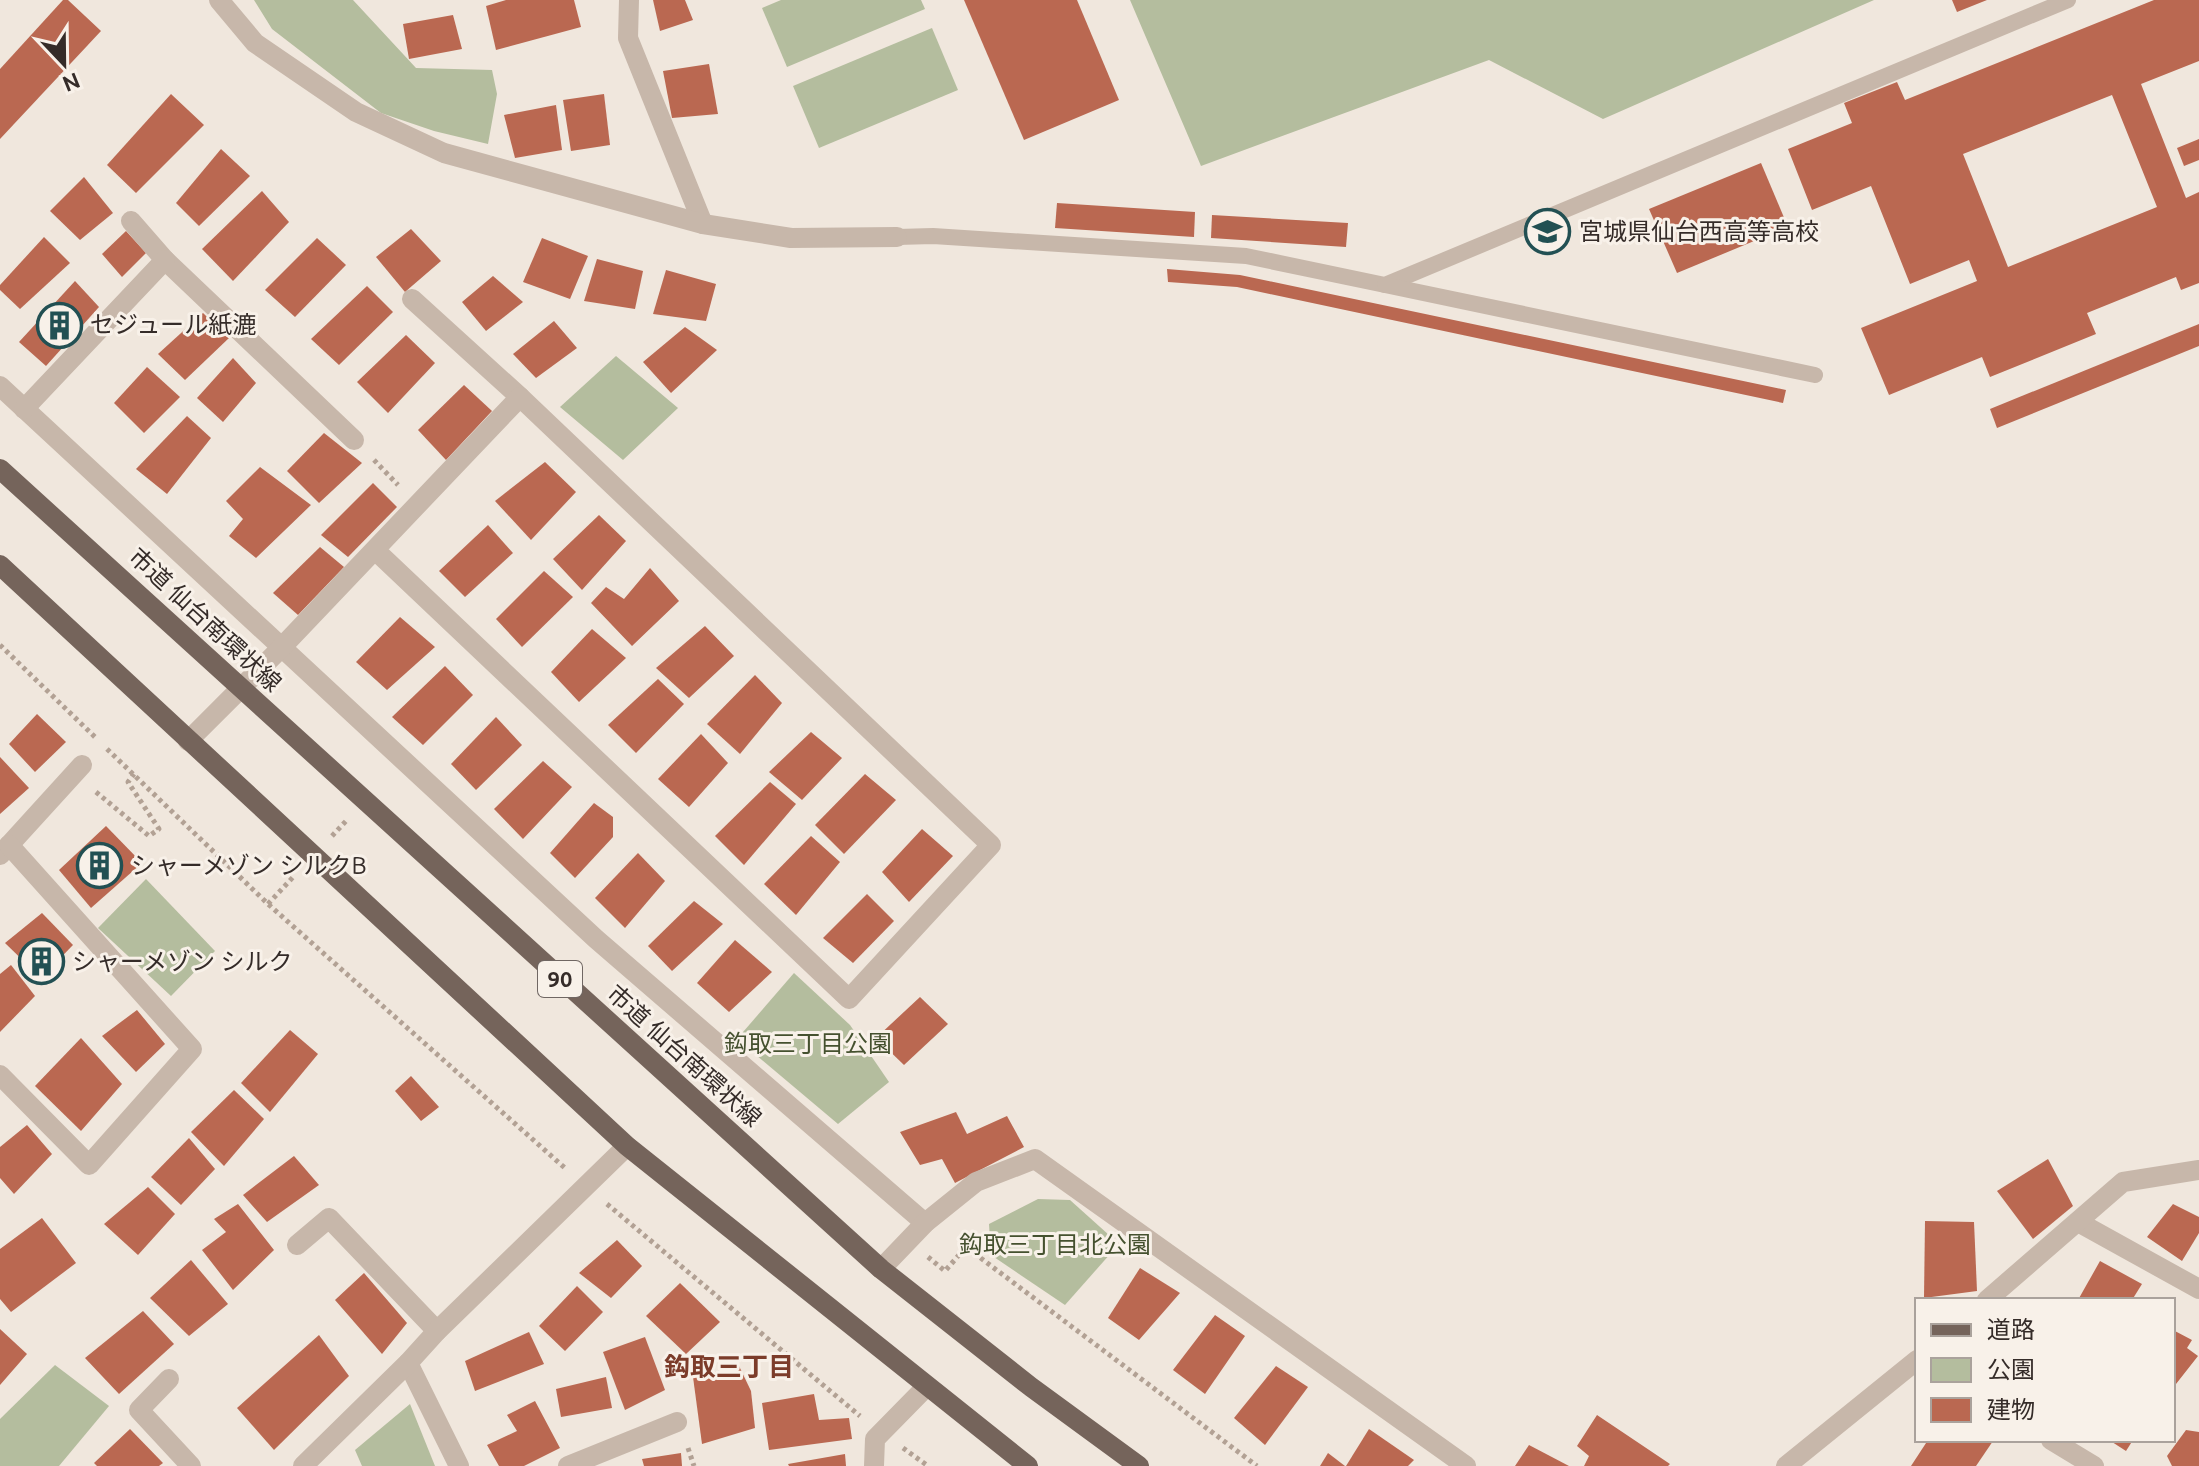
<svg xmlns="http://www.w3.org/2000/svg" width="2199" height="1466" viewBox="0 0 2199 1466" font-family="Ubuntu,'Noto Sans JP',sans-serif">
  <style>
    .green { fill: #b4bd9e }
    .building { fill: #ba6851; fill-rule: evenodd }
    .lines { fill: none; stroke-linecap: round; stroke-linejoin: round }
    .path { stroke: #b2a194; stroke-width: 5; stroke-dasharray: 4 4; stroke-linecap: butt }
    .service { stroke: #c7b7aa; stroke-width: 16 }
    .minor { stroke: #c7b7aa; stroke-width: 20 }
    .tertiary { stroke: #c7b7aa; stroke-width: 20 }
    .primary { stroke: #75645b; stroke-width: 20 }
    .labels { text-anchor: middle; stroke-width: 6; stroke-linejoin: round; paint-order: stroke }
    .shield { fill: #f8f1e9; stroke: #706763; stroke-width: 2 }
    .shield-label { font-size: 22px; font-weight: bold; fill: #352c29 }
    .poi-label { font-size: 24px; fill: #352c29; stroke: #f8f1e9; text-anchor: start }
    .street-label { font-size: 24px; fill: #352c29; stroke: #f8f1e9 }
    .park-label { font-size: 24px; fill: #45512f; stroke: #f8f1e9 }
    .neighbourhood-label { font-size: 26px; font-weight: bold; fill: #7c3c2a; stroke: #f8f1e9 }
  </style>
  <rect width="100%" height="100%" fill="#f0e7dd"/>
  <!-- green -->
  <g class="green">
    <polygon points="254,0 353,0 416,68 492,70 497,94 488,144 434,131 381,113 272,29"/>
    <polygon points="781,0 921,0 925,9 787,67 762,8"/>
    <polygon points="1130,0 1874,0 1603,119 1489,60 1201,166"/>
    <polygon points="932,28 958,90 819,148 793,86"/>
    <polygon points="616,356 678,408 623,460 560,407"/>
    <polygon points="146,879 215,951 171,996 98,928"/>
    <polygon points="794,973 850,1025 889,1082 838,1124 737,1039"/>
    <polygon points="1038,1199 1070,1200 1119,1244 1065,1305 991,1255 989,1224"/>
    <polygon points="55,1365 109,1406 59,1466 0,1466 0,1419"/>
    <polygon points="410,1404 435,1466 362,1466 355,1450"/>
  </g>
  <!-- building -->
  <g class="building">
    <polygon points="63,0 68,0 101,31 0,139 0,69"/>
    <polygon points="506,0 574,0 581,27 496,50 486,6"/>
    <polygon points="653,0 685,0 693,20 660,31"/>
    <polygon points="964,0 1077,0 1119,100 1024,140"/>
    <polygon points="1952,0 1987,0 1957,12"/>
    <path d="M2154,0H2199V61L2141,84L2186,198L2199,192V283L2181,290L2176,277L2087,313L2096,334L1990,377L1982,357L1889,395L1861,328L1977,281L1969,260L1910,284L1871,186L1812,210L1788,149L1852,123L1844,103L1897,82L1905,100ZM2112,95L2157,207L2008,267L1963,154Z"/>
    <polygon points="453,15 462,49 409,59 403,24"/>
    <polygon points="709,64 718,114 672,118 663,71"/>
    <polygon points="171,94 204,125 136,193 107,165"/>
    <polygon points="604,94 610,145 571,151 563,100"/>
    <polygon points="556,105 562,150 515,158 504,115"/>
    <polygon points="2199,139 2199,160 2184,166 2177,148"/>
    <polygon points="221,149 250,176 199,226 176,203"/>
    <polygon points="1761,163 1788,227 1677,273 1649,209"/>
    <polygon points="84,177 113,213 80,240 50,211"/>
    <polygon points="262,191 289,222 233,281 202,249"/>
    <polygon points="1057,203 1195,212 1194,237 1055,228"/>
    <polygon points="1212,215 1348,223 1346,247 1211,238"/>
    <polygon points="411,229 441,261 405,292 376,257"/>
    <polygon points="126,231 146,253 122,277 102,254"/>
    <polygon points="44,237 70,263 20,309 0,290 0,285"/>
    <polygon points="317,238 346,265 295,317 265,290"/>
    <polygon points="542,238 588,256 570,299 523,282"/>
    <polygon points="597,259 643,271 635,309 584,301"/>
    <polygon points="1167,269 1240,275 1786,390 1783,403 1237,287 1168,282"/>
    <polygon points="666,270 716,284 706,321 653,314"/>
    <polygon points="493,276 523,302 486,331 462,302"/>
    <polygon points="75,281 99,307 46,366 19,342"/>
    <polygon points="367,286 393,312 339,365 311,339"/>
    <polygon points="203,313 229,338 185,380 158,354"/>
    <polygon points="554,321 577,348 536,378 513,354"/>
    <polygon points="2199,324 2199,346 1997,428 1990,409"/>
    <polygon points="685,327 717,350 671,393 643,362"/>
    <polygon points="406,335 435,363 388,413 357,382"/>
    <polygon points="233,358 256,383 223,422 197,398"/>
    <polygon points="147,367 180,397 144,433 114,403"/>
    <polygon points="464,385 492,411 446,460 418,430"/>
    <polygon points="187,416 211,438 167,494 136,469"/>
    <polygon points="324,433 362,463 319,503 287,471"/>
    <polygon points="545,462 576,492 531,540 495,501"/>
    <polygon points="260,467 311,505 256,558 229,536 243,519 226,501"/>
    <polygon points="373,483 397,507 348,557 321,535"/>
    <polygon points="599,515 626,541 582,590 553,559"/>
    <polygon points="488,525 513,553 465,597 439,571"/>
    <polygon points="320,547 344,567 298,615 273,593"/>
    <polygon points="650,568 679,601 632,646 591,603 606,587 624,599"/>
    <polygon points="544,571 573,597 522,647 496,619"/>
    <polygon points="400,617 435,647 387,690 356,662"/>
    <polygon points="705,626 734,656 689,698 656,668"/>
    <polygon points="592,629 626,658 579,702 551,672"/>
    <polygon points="445,666 473,695 423,745 392,717"/>
    <polygon points="755,675 782,703 740,754 707,724"/>
    <polygon points="658,679 684,704 636,753 608,725"/>
    <polygon points="37,714 66,742 35,772 9,744"/>
    <polygon points="496,717 522,745 476,790 451,764"/>
    <polygon points="811,732 842,758 802,800 769,772"/>
    <polygon points="701,734 728,763 689,807 658,779"/>
    <polygon points="0,757 29,788 0,814"/>
    <polygon points="543,761 572,787 523,839 494,809"/>
    <polygon points="865,774 896,800 844,854 815,825"/>
    <polygon points="770,782 796,804 744,865 715,836"/>
    <polygon points="594,803 613,817 613,837 575,878 550,853"/>
    <polygon points="106,826 142,863 91,908 59,870"/>
    <polygon points="922,829 953,856 909,902 882,872"/>
    <polygon points="811,836 840,862 796,915 764,884"/>
    <polygon points="638,853 665,881 625,928 595,898"/>
    <polygon points="867,894 894,921 853,963 823,938"/>
    <polygon points="694,901 723,924 672,971 648,946"/>
    <polygon points="42,913 73,945 41,978 5,943"/>
    <polygon points="735,940 772,972 729,1012 697,983"/>
    <polygon points="11,965 35,996 0,1032 0,974"/>
    <polygon points="920,997 948,1024 904,1065 876,1038"/>
    <polygon points="137,1010 165,1044 136,1072 102,1036"/>
    <polygon points="290,1030 318,1054 270,1112 241,1083"/>
    <polygon points="81,1038 122,1084 81,1131 35,1086"/>
    <polygon points="411,1076 439,1107 421,1121 395,1091"/>
    <polygon points="234,1090 264,1119 224,1166 191,1132"/>
    <polygon points="956,1112 967,1134 1007,1116 1024,1147 955,1183 942,1159 920,1165 900,1132"/>
    <polygon points="27,1125 52,1154 14,1194 0,1178 0,1147"/>
    <polygon points="189,1138 215,1169 181,1205 151,1177"/>
    <polygon points="294,1156 319,1185 267,1222 243,1195"/>
    <polygon points="2048,1159 2073,1206 2033,1239 1997,1191"/>
    <polygon points="148,1187 175,1214 138,1255 104,1224"/>
    <polygon points="238,1204 274,1250 233,1290 202,1250 226,1232 214,1219"/>
    <polygon points="2173,1204 2199,1217 2199,1233 2182,1261 2147,1237"/>
    <polygon points="42,1218 76,1263 11,1312 0,1299 0,1249"/>
    <polygon points="1925,1221 1974,1222 1977,1291 1924,1298"/>
    <polygon points="617,1240 642,1266 611,1298 579,1273"/>
    <polygon points="191,1260 228,1304 189,1336 150,1298"/>
    <polygon points="2100,1261 2142,1284 2132,1300 2078,1300"/>
    <polygon points="1140,1268 1180,1293 1139,1340 1108,1318"/>
    <polygon points="364,1273 407,1323 382,1354 335,1300"/>
    <polygon points="680,1283 720,1322 686,1354 646,1316"/>
    <polygon points="577,1286 603,1312 565,1351 539,1326"/>
    <polygon points="143,1311 174,1344 119,1394 85,1358"/>
    <polygon points="1215,1315 1245,1336 1205,1394 1173,1370"/>
    <polygon points="0,1329 27,1354 0,1385"/>
    <polygon points="2173,1330 2192,1340 2187,1348 2198,1356 2176,1384 2173,1383"/>
    <polygon points="529,1332 544,1364 475,1391 465,1361"/>
    <polygon points="319,1335 349,1376 274,1450 237,1408"/>
    <polygon points="645,1337 665,1390 625,1410 603,1352"/>
    <polygon points="739,1366 751,1391 755,1428 702,1444 693,1377"/>
    <polygon points="1276,1366 1308,1387 1265,1445 1234,1418"/>
    <polygon points="606,1377 612,1408 561,1417 556,1389"/>
    <polygon points="814,1394 819,1420 849,1418 852,1439 769,1450 762,1403"/>
    <polygon points="535,1401 560,1448 524,1466 499,1466 487,1445 517,1431 507,1415"/>
    <polygon points="1597,1415 1670,1464 1668,1466 1584,1466 1589,1456 1577,1446"/>
    <polygon points="130,1429 163,1463 159,1466 97,1466 94,1463"/>
    <polygon points="1369,1429 1414,1460 1408,1466 1346,1466"/>
    <polygon points="2186,1430 2199,1432 2199,1466 2172,1466 2167,1456"/>
    <polygon points="1928,1440 1991,1440 1993,1441 1976,1466 1911,1466"/>
    <polygon points="2109,1440 2133,1440 2126,1451"/>
    <polygon points="1529,1445 1569,1466 1515,1466"/>
    <polygon points="681,1453 682,1466 644,1466 642,1459"/>
    <polygon points="1328,1453 1345,1466 1320,1466"/>
    <polygon points="845,1454 846,1466 789,1466 788,1464"/>
  </g>
  <g class="lines">
    <!-- path -->
    <g class="path">
      <polyline points="374,460 398,485"/>
      <polyline points="0,645 97,739"/>
      <polyline points="107,749 268,904 566,1169"/>
      <polyline points="96,792 149,836 159,829 128,782 134,774"/>
      <polyline points="332,836 347,820"/>
      <polyline points="268,904 295,875"/>
      <polyline points="607,1204 860,1416"/>
      <polyline points="928,1257 945,1271 966,1247 1257,1466"/>
      <polyline points="688,1448 694,1466"/>
      <polyline points="903,1448 928,1466"/>
    </g>
    <!-- service -->
    <g class="service">
      <polyline points="897,237 933,236 1246,256 1385,285 2068,0"/>
      <polyline points="1385,285 1815,375"/>
    </g>
    <!-- minor -->
    <g class="minor">
      <polyline points="629,0 628,38 703,224"/>
      <polyline points="131,221 165,260 354,440"/>
      <polyline points="412,299 520,397"/>
      <polyline points="0,386 596,939 925,1223"/>
      <polyline points="24,409 165,260"/>
      <polyline points="188,741 281,648 520,397 991,845 849,999 375,550"/>
      <polyline points="0,855 82,765"/>
      <polyline points="0,1075 89,1165 192,1049 9,845"/>
      <polyline points="2078,1222 2199,1289"/>
      <polyline points="297,1245 329,1218 437,1331"/>
      <polyline points="881,1269 925,1223 976,1182 1035,1159 1466,1466"/>
      <polyline points="1987,1300 2123,1182 2199,1170"/>
      <polyline points="408,1363 459,1466"/>
      <polyline points="169,1379 139,1410 191,1466"/>
      <polyline points="2051,1440 2094,1466"/>
      <polyline points="303,1466 408,1363 437,1331 627,1146"/>
      <polyline points="568,1466 677,1422"/>
      <polyline points="874,1466 875,1439 927,1386"/>
      <polyline points="1786,1466 1917,1360"/>
    </g>
    <!-- tertiary -->
    <polyline class="tertiary" points="219,0 255,43 356,112 444,153 703,224 791,238 897,237"/>
    <!-- primary -->
    <g class="primary">
      <polyline points="0,469 881,1269 1031,1387 1139,1466"/>
      <polyline points="0,565 627,1146 1028,1466"/>
    </g>
  </g>
  <!-- icons -->
  <defs>
    <symbol id="school-ring" viewBox="-11 -11 22 22"><circle r="9.5" fill="#f8f1e9" stroke="#225053" stroke-width="1.5"/><path d="M0-5L7-2L0 1L-7-2ZM-4 1L0 2.5L4 1V4Q0 6-4 4Z" fill="#225053"/></symbol>
    <symbol id="building-ring" viewBox="-11 -11 22 22"><circle r="9.5" fill="#f8f1e9" stroke="#225053" stroke-width="1.5"/><path d="M-4-6H4V6H1V3H-1V6H-4ZM-2.5-4.3h1.7v1.8h-1.7ZM.8-4.3h1.7v1.8H.8ZM-2.5-1h1.7V.8h-1.7ZM.8-1h1.7V.8H.8Z" fill="#225053"/></symbol>
  </defs>
  <g fill-rule="evenodd">
    <use href="#school-ring" x="1522" y="206" width="51" height="51"/>
    <use href="#building-ring" x="34" y="300" width="51" height="51"/>
    <use href="#building-ring" x="74" y="840" width="51" height="51"/>
    <use href="#building-ring" x="16" y="936" width="51" height="51"/>
  </g>
  <g class="labels">
    <!-- shield labels -->
    <rect class="shield" x="538" y="961" width="44" height="36" rx="6"/>
    <g class="shield-label">
      <text x="560" y="987">90</text>
    </g>
    <!-- poi labels -->
    <g class="poi-label">
      <text x="1579" y="240">宮城県仙台西高等高校</text>
      <text x="90" y="333">セジュール紙漉</text>
      <text x="131" y="874">シャーメゾン シルクB</text>
      <text x="72" y="970">シャーメゾン シルク</text>
    </g>
    <!-- street labels -->
    <g class="street-label">
      <text transform="translate(205 620) rotate(43)" y="8">市道 仙台南環状線</text>
      <text transform="translate(684 1056) rotate(42)" y="8">市道 仙台南環状線</text>
    </g>
    <!-- park labels -->
    <g class="park-label">
      <text x="808" y="1052">鈎取三丁目公園</text>
      <text x="1055" y="1253">鈎取三丁目北公園</text>
    </g>
    <!-- neighbourhood labels -->
    <g class="neighbourhood-label">
      <text x="729" y="1376">鈎取三丁目</text>
    </g>
  </g>
  <!-- legend -->
  <rect x="1915" y="1298" width="260" height="144" fill="#f8f1e9" stroke="#aaa29c" stroke-width="2"/>
  <rect x="1931" y="1324" width="40" height="12" fill="#75645b" stroke="#aaa29c" stroke-width="2"/>
  <text x="1987" y="1338" font-size="24" fill="#352c29">道路</text>
  <rect x="1931" y="1358" width="40" height="24" fill="#b4bd9e" stroke="#aaa29c" stroke-width="2"/>
  <text x="1987" y="1378" font-size="24" fill="#352c29">公園</text>
  <rect x="1931" y="1398" width="40" height="24" fill="#ba6851" stroke="#aaa29c" stroke-width="2"/>
  <text x="1987" y="1418" font-size="24" fill="#352c29">建物</text>
  <!-- north arrow -->
  <g transform="translate(64 64) rotate(158)" stroke="#f8f1e9" stroke-width="6" paint-order="stroke">
  <path d="M0-6L14 30L0 20L-14 30Z" fill="#352c29"/>
  <text y="-12" font-size="22" font-weight="bold" text-anchor="middle" fill="#352c29">N</text>
  </g>
</svg>
